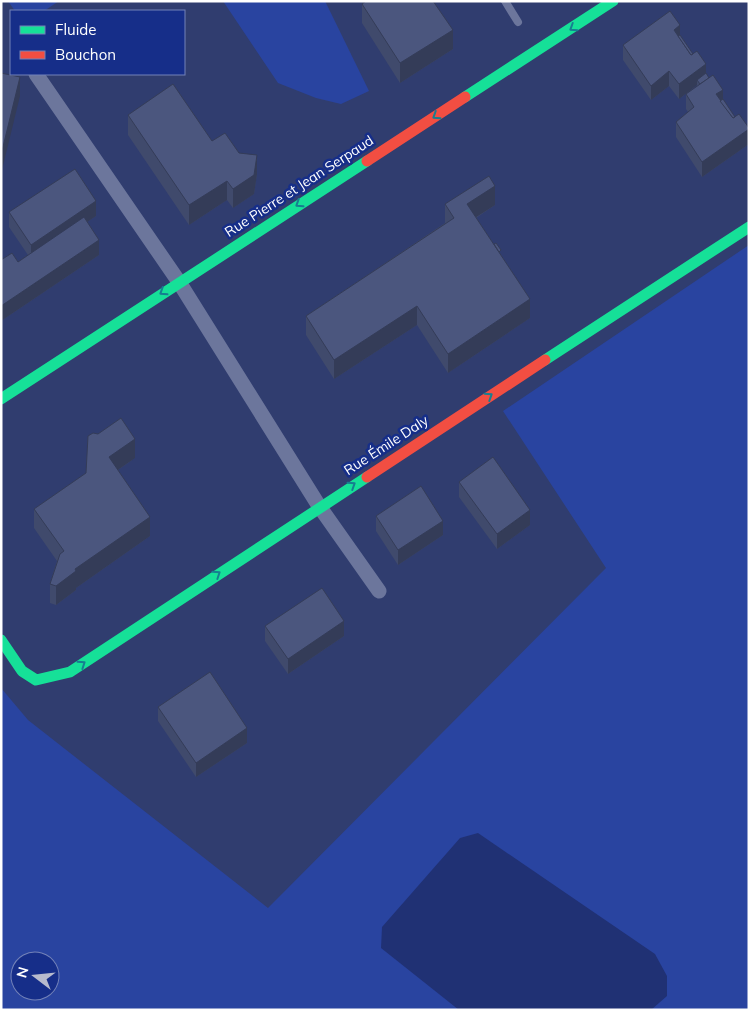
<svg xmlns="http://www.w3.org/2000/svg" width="750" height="1011" viewBox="0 0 750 1011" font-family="Mulish,sans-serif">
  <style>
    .green { fill: #2944a0; fill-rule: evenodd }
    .water { fill: #203174 }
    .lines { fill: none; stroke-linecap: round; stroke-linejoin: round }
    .lane { stroke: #6c769c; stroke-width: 8 }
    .street { stroke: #6c769c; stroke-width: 15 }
    .fast { stroke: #16e098; stroke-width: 11 }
    .jam { stroke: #f24e42; stroke-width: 11 }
    .wall { fill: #404a6c }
    .shaded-wall { fill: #343c58 }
    .building { fill: #4b567e; stroke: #343c58 }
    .oneway { stroke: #167e90 }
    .labels { text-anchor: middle; stroke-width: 5; stroke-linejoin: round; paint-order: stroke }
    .street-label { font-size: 14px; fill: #fff; stroke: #162e89 }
  </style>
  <rect width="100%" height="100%" fill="#303d6f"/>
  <!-- green -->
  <g class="green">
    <polygon points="8,1 59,1 44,11 15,11"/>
    <polygon points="223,1 325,1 369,91 341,104 316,98 278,83"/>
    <path d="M749,245V1010H1V688L28,720L268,908L606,568L503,411ZM20,961H50V991H20Z"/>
  </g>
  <!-- water -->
  <polygon class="water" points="478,833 655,954 667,976 667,996 651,1010 459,1010 381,948 382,927 460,838"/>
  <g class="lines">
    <!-- lane -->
    <polyline class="lane" points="505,1 518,22"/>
    <!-- street -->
    <polyline class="street" points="36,74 179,282 319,506 379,591"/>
    <!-- fast -->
    <g class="fast">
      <polyline points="465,97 613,1"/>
      <polyline points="545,360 749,227"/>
      <polyline points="1,399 367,161"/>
      <polyline points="1,640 22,671 36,680 70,672 367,477"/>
    </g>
    <!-- jam -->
    <g class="jam">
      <polyline points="367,161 465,97"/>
      <polyline points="367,477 545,360"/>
    </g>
  </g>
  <!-- wall -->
  <g class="wall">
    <polygon points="362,4 453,49 400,83 362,23"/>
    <polygon points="680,35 735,117 749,128 749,144 702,177 676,137 676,122 688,112 686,109 686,94 697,86 697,85 679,99 669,86 651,100 623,60 623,45"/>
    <polygon points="128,115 212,141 239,153 257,174 254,194 233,208 227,200 189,225 128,135"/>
    <polygon points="445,204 495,205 476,218 501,255 530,318 448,373 417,325 334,379 306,335 306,316 445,223"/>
    <polygon points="9,212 96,216 87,222 99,255 1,321 1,260 18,262 28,255 9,227"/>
    <polygon points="135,458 118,470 150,536 76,588 76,590 56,605 50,603 50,584 57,561 34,528 34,509"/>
    <polygon points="459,482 530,525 497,549 459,497"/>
    <polygon points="376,516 443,535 398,565 376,531"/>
    <polygon points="265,626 344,636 288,674 265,641"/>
    <polygon points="158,707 247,743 196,777 158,721"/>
  </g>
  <!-- shaded-wall -->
  <g class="shaded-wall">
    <polygon points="680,25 680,40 674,30"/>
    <polygon points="453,30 453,49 400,83 400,63"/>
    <polygon points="706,64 706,79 697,80 697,85 679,99 679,84"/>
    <polygon points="669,71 669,86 651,100 651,86"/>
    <polygon points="20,77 20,96 1,174 1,155"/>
    <polygon points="723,90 723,104 716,94"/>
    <polygon points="749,129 749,144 702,177 702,162"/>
    <polygon points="257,155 257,174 254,194 233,208 233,189"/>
    <polygon points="227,181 227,200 189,225 189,205"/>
    <polygon points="495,186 495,205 467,223 467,204"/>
    <polygon points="96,201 96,216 31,260 31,245"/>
    <polygon points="99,240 99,255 1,321 1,306"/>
    <polygon points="530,299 530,318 448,373 448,354"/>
    <polygon points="417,306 417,325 334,379 334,360"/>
    <polygon points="135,439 135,458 109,476 109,457"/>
    <polygon points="530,510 530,525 497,549 497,534"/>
    <polygon points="150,517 150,536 76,588 76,590 56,605 56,586 75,569"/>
    <polygon points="443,521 443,535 398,565 398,550"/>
    <polygon points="344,621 344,636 288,674 288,659"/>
    <polygon points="247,728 247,743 196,777 196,763"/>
  </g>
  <!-- building -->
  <g class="building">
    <polygon points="366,1 433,1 453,30 400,63 362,4"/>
    <polygon points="670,11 680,25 674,30 691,55 697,51 706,64 679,84 669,71 651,86 623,45"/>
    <polygon points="680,35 693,54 691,55 678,36"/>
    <polygon points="1,73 20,77 1,155"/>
    <polygon points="706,73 709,78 700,84 697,80"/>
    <polygon points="713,75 723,90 716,94 733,118 739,114 749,128 749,129 702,162 676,122 694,107 686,94"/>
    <polygon points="173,84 212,141 225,133 239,153 257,155 254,175 233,189 227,181 189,205 128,115"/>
    <polygon points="723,99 735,117 733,118 720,101"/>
    <polygon points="75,169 96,201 31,245 9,212"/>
    <polygon points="489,176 495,186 467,204 530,299 448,354 417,306 334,360 306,316 454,218 445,204"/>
    <polygon points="84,217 99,240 1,306 1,260 12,253 18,262"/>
    <polygon points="496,243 501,250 499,252 494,244"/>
    <polygon points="121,418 135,439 109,457 150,517 75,569 76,571 56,586 50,584 60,554 64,551 34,509 86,473 88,436 93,433 98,434"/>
    <polygon points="493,457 530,510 497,534 459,482"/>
    <polygon points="421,486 443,521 398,550 376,516"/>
    <polygon points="322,588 344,621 288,659 265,626"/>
    <polygon points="210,672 247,728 196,763 158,707"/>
  </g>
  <!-- one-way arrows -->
  <defs><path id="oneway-chevron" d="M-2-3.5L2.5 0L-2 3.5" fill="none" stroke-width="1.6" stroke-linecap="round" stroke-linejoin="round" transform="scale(1.25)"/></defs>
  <g class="oneway">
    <use href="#oneway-chevron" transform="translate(573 28) rotate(147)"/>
    <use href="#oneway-chevron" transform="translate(436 116) rotate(147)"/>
    <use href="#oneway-chevron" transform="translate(299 204) rotate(147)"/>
    <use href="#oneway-chevron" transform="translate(163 292) rotate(147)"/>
    <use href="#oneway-chevron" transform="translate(489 396) rotate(-33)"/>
    <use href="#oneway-chevron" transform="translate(352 485) rotate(-33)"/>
    <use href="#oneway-chevron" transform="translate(217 574) rotate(-34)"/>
    <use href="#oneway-chevron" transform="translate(82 664) rotate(-34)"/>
  </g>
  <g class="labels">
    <!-- street labels -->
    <g class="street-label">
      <text transform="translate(299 186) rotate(-33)" y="5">Rue Pierre et Jean Serpaud</text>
      <text transform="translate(386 445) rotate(-33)" y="5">Rue Émile Daly</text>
    </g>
  </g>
  <!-- border -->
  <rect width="750" height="1011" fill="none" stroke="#ffffff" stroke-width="5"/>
  <!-- legend -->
  <rect x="10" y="10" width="175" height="65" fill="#162e89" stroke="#7382b8"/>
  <rect x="20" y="26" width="25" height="8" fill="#16e098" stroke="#7382b8"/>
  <text x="55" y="35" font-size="15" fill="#ffffff">Fluide</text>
  <rect x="20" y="51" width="25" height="8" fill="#f24e42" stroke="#7382b8"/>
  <text x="55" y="60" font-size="15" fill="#ffffff">Bouchon</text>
  <!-- north arrow -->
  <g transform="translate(35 976) rotate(286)"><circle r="24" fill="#162e89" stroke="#7382b8"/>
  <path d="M0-4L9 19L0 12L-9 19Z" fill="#b7bbcd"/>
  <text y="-8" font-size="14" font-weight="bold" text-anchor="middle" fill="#ffffff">N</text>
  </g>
</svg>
